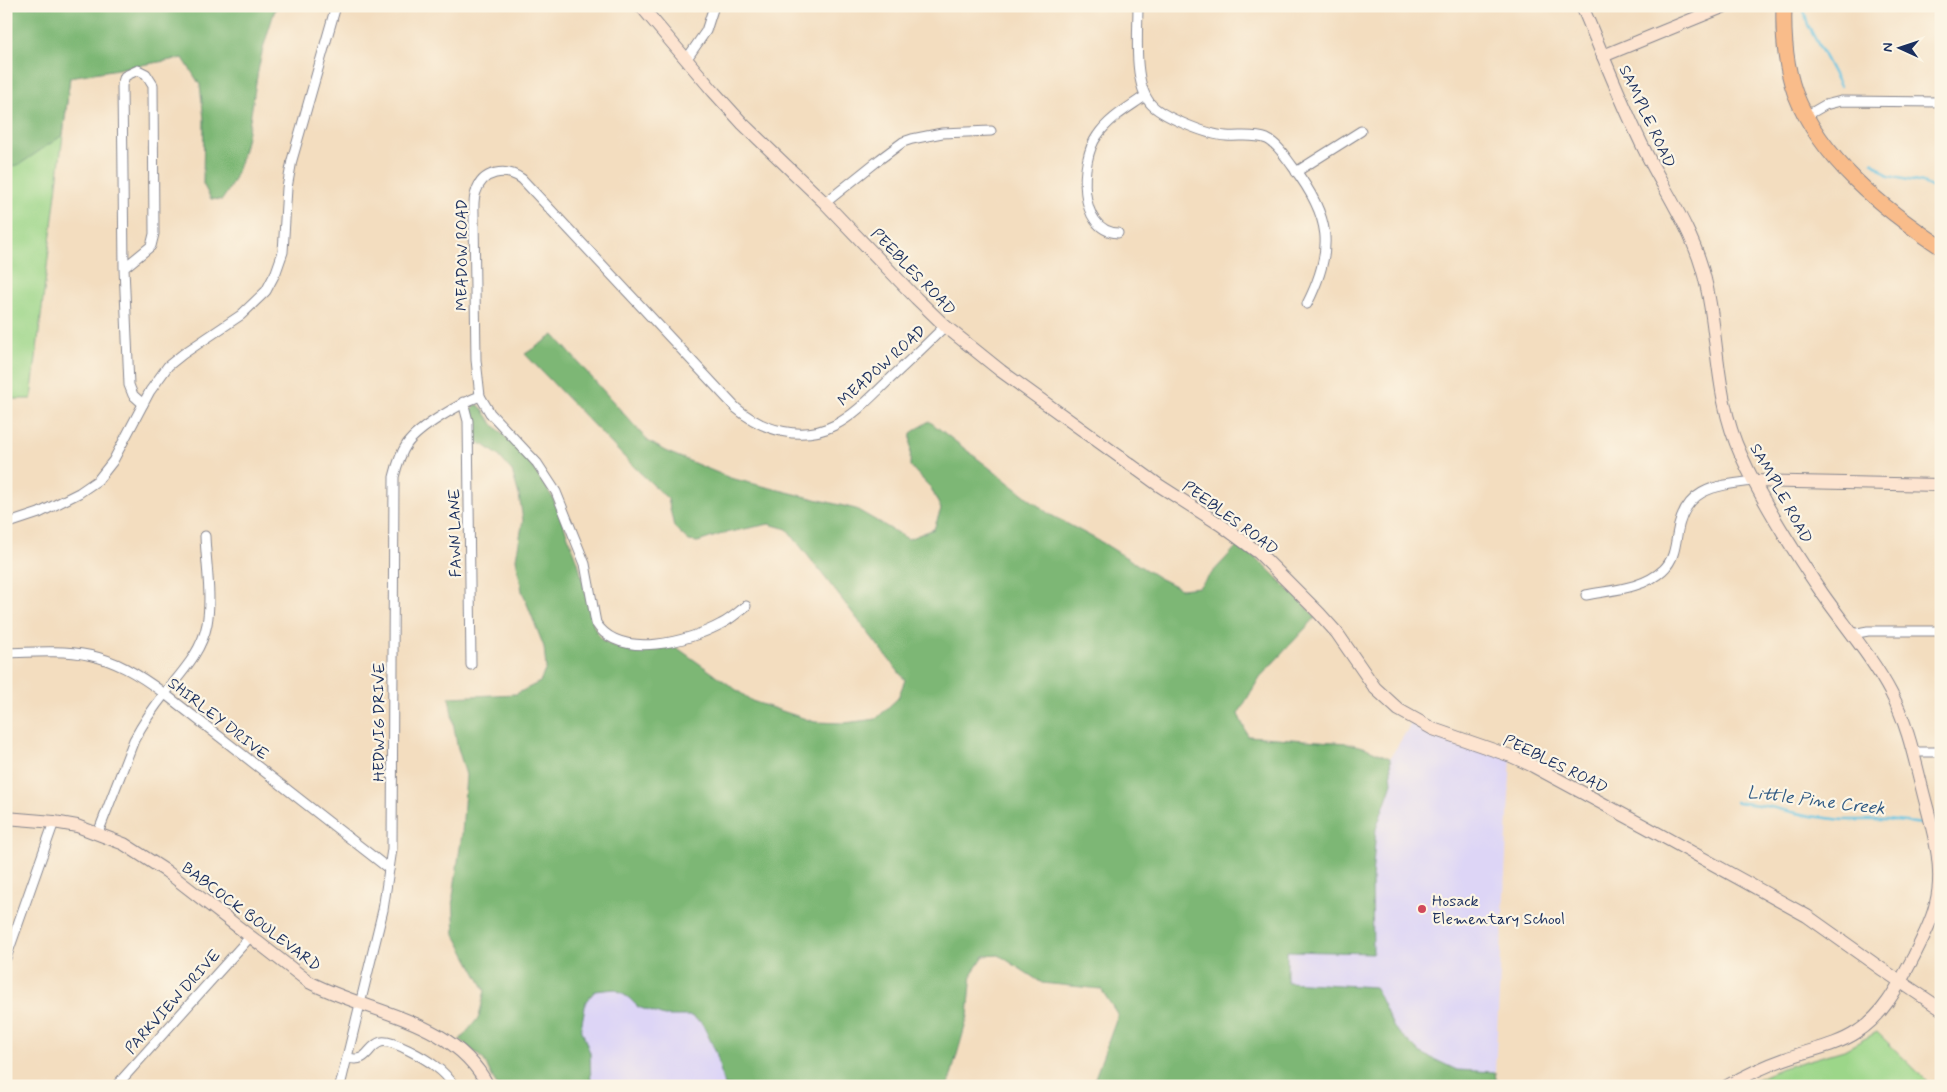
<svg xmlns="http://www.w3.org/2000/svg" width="1947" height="1092" viewBox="0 0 1947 1092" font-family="Mynerve,sans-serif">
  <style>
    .built { fill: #ddd5f6 }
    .green { fill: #9cd689; stroke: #5c8274 }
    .forest { fill: #7db775; stroke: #4c736a }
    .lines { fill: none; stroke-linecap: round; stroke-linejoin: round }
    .stream { stroke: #63c2e1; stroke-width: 2.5 }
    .street-casing { stroke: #87868e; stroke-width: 11 }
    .secondary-casing { stroke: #87868e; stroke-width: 14 }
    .primary-casing { stroke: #87868e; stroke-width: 17 }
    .street { stroke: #fff; stroke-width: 9 }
    .secondary { stroke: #fde4d0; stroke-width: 12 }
    .primary { stroke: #f9bc8a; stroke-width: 15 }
    .poi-dot { fill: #d1495b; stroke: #fcf5e5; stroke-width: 2 }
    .labels { text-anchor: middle; stroke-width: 4.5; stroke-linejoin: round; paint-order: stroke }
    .street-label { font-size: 16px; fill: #1b2f5e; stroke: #fcf5e5 }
    .poi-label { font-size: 16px; fill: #1b2f5e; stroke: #fcf5e5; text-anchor: start }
    .water-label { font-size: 18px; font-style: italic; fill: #315b85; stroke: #fcf5e5 }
  </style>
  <rect width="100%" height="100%" fill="#fcf5e5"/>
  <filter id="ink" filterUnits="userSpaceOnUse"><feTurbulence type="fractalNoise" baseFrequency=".02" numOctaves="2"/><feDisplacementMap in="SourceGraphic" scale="10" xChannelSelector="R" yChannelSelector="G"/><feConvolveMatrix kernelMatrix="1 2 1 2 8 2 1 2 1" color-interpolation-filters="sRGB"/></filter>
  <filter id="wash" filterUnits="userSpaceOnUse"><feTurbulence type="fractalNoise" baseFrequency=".0096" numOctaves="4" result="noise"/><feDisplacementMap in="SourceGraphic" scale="20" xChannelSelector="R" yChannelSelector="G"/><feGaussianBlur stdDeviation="1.12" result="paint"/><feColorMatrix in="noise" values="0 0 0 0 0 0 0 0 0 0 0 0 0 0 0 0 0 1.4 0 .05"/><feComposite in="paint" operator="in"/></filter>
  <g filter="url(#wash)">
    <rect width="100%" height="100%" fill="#f3ddbf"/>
    <!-- built -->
    <g class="built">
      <polygon points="1414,719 1511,756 1495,1072 1457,1070 1419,1052 1394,1028 1375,987 1287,983 1287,951 1373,953 1372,878 1376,829 1392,784 1390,758"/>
      <polygon points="615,989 629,998 638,1007 679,1015 691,1016 702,1023 716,1052 724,1086 591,1086 590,1053 581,1028 586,1001 595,991"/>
    </g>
    <!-- green -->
    <g class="green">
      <polygon points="6,6 70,77 31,399 6,399"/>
      <polygon points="1877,1032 1932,1086 1741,1086 1782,1068 1844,1050"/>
    </g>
    <!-- forest -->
    <g class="forest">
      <path d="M6,6H276C271,23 265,40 261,57C250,103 250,162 222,200L211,199L203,184L204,119L200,85L183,58L70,77L63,135L20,164L6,169Z"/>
      <polygon points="554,335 648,441 665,451 730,478 856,509 908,539 934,529 941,509 931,488 910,466 911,433 929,421 1049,514 1103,543 1159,578 1181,589 1199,587 1239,544 1266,567 1316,617 1260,677 1238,714 1248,736 1348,743 1366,748 1390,758 1392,783 1376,829 1372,878 1373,953 1287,951 1287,982 1375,987 1394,1028 1419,1052 1457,1070 1495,1072 1497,1086 1092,1086 1118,1015 1101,989 1042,983 999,955 984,956 972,973 968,1016 948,1086 724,1086 716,1052 702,1023 691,1016 664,1016 638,1007 629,998 615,989 595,991 586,1001 581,1028 590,1053 591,1086 497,1086 484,1060 460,1040 479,1017 485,990 455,935 453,896 462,834 466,775 457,745 449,697 516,694 540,682 546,668 544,647 522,591 516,559 523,520 519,495 512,471 498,455 484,445 472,441 471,412 474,405 479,405 493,424 527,459 553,498 578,562 594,627 602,640 613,646 638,650 676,647 752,701 815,722 845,723 876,719 898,698 905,680 787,529 769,524 725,533 698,542 689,541 674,527 668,499 630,463 525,354"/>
    </g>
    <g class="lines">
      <!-- stream -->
      <g class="stream">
        <polyline points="1803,6 1808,25 1840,86"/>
        <polyline points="1872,162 1889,176 1923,183 1941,192"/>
        <polyline points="1735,802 1766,806 1810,816 1843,820 1887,820 1924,824"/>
      </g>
    </g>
  </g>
  <g filter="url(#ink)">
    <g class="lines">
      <defs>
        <g id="street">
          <path d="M1138,6C1138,33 1133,82 1150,103C1160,116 1208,135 1226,136C1239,137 1254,134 1267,139C1278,144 1286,158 1293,167C1331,217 1335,249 1307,304"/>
          <polyline points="686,60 706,31 714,6"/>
          <polyline points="1806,116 1825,105 1841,101 1941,102"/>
          <polyline points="1296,172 1361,131"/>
          <polyline points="825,203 880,159 903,142 912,139 942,133 991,131"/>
          <path d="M1118,233C1077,231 1080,160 1097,136C1109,118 1128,108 1145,96"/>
          <polyline points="124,268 151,246 154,234 153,85 146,74 138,70 125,76 122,85 124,268 129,385 133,395 143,404"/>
          <polyline points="463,402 468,421 471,665"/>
          <polyline points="6,524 39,513 79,493 98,480 113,461 150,391 168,366 183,354 241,315 266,291 276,272 283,252 287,188 292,160 336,6"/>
          <path d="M1586,595C1611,590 1643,589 1663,570C1673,561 1675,549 1677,535C1684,489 1712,486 1753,481"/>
          <path d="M746,606C738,612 731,619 721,624C690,641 620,661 596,623L585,564L556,492L537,463L490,413L480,396L476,360L474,216C474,208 473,199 476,192C482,171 506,167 522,179L736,408C763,431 802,442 835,425C856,414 873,395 890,379C909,361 927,344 945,326"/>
          <polyline points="1852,634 1868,631 1941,631"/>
          <path d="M6,653C79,650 105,649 165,694L389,869"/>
          <polyline points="1913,752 1941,752"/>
          <path d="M98,833L134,740C143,723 154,707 166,692C183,671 202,651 207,624C212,596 206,564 205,536"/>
          <polyline points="6,958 54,822"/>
          <path d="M348,1058C369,1063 367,1046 381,1042C392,1039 426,1059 435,1066C442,1071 449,1078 454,1086"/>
          <polyline points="116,1086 250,937"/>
          <path d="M340,1086L383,910L392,849L394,477C397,465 400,454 407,444C419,427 461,403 480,396"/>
        </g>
        <g id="secondary">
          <polyline points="641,6 713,91 743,124 825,203 916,298 945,326 1001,371 1160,486 1221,525 1259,553 1319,613 1337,633 1375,688 1399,710 1433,729 1511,756 1533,766 1646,827 1807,916 1883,970 1941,1009"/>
          <path d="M1582,6C1603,55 1622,105 1646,153C1665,191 1690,227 1702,268C1720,330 1713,395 1741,455C1762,502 1793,550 1822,593C1845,626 1872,657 1891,693C1908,725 1915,761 1924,796C1933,831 1945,867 1936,903C1932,922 1922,939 1914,956C1899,984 1885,1014 1857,1032C1836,1046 1809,1050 1785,1059C1765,1066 1746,1075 1727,1086"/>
          <polyline points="1603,56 1725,6"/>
          <polyline points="1753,481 1941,485"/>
          <path d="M6,818L54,822L77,826L124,844L166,871L309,982C370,1014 454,1019 488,1086"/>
        </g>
        <path id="primary" d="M1784,6C1783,36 1785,65 1795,93C1821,159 1883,209 1941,247"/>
      </defs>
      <!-- street casing -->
      <use href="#street" class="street-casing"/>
      <!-- secondary casing -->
      <use href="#secondary" class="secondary-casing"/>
      <!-- primary casing -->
      <use href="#primary" class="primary-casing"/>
      <!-- street -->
      <use href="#street" class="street"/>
      <!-- secondary -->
      <use href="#secondary" class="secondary"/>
      <!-- primary -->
      <use href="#primary" class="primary"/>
    </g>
  </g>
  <!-- markers -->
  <circle class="poi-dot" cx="1422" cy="909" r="5"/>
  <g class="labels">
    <!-- street labels -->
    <g class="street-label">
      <text transform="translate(1648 116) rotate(65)" y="6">SAMPLE ROAD</text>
      <text transform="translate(461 255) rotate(-90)" y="6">MEADOW ROAD</text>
      <text transform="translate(914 271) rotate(46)" y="6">PEEBLES ROAD</text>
      <text transform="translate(881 365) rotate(-42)" y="6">MEADOW ROAD</text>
      <text transform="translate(1782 493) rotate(61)" y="6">SAMPLE ROAD</text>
      <text transform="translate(1231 517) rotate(36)" y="6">PEEBLES ROAD</text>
      <text transform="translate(454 533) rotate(-91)" y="6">FAWN LANE</text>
      <text transform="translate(219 718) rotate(38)" y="6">SHIRLEY DRIVE</text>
      <text transform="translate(378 722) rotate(-90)" y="6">HEDWIG DRIVE</text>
      <text transform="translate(1556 763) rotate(26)" y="6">PEEBLES ROAD</text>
      <text transform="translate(252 916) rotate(37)" y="6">BABCOCK BOULEVARD</text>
      <text transform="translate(172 1001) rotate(-48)" y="6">PARKVIEW DRIVE</text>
    </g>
    <!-- poi labels -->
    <g class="poi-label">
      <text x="1432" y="906">Hosack<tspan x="1432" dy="18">Elementary School</tspan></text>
    </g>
    <!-- water labels -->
    <g class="water-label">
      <text transform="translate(1816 800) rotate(7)" y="6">Little Pine Creek</text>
    </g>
  </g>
  <!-- margin -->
  <rect width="1947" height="1092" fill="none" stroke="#fcf5e5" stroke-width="25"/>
  <!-- north arrow -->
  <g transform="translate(1900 48) rotate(273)" stroke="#fcf5e5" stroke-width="4" paint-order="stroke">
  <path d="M0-4L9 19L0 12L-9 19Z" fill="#1b2f5e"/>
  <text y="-8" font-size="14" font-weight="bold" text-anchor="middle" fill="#1b2f5e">N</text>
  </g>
</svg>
